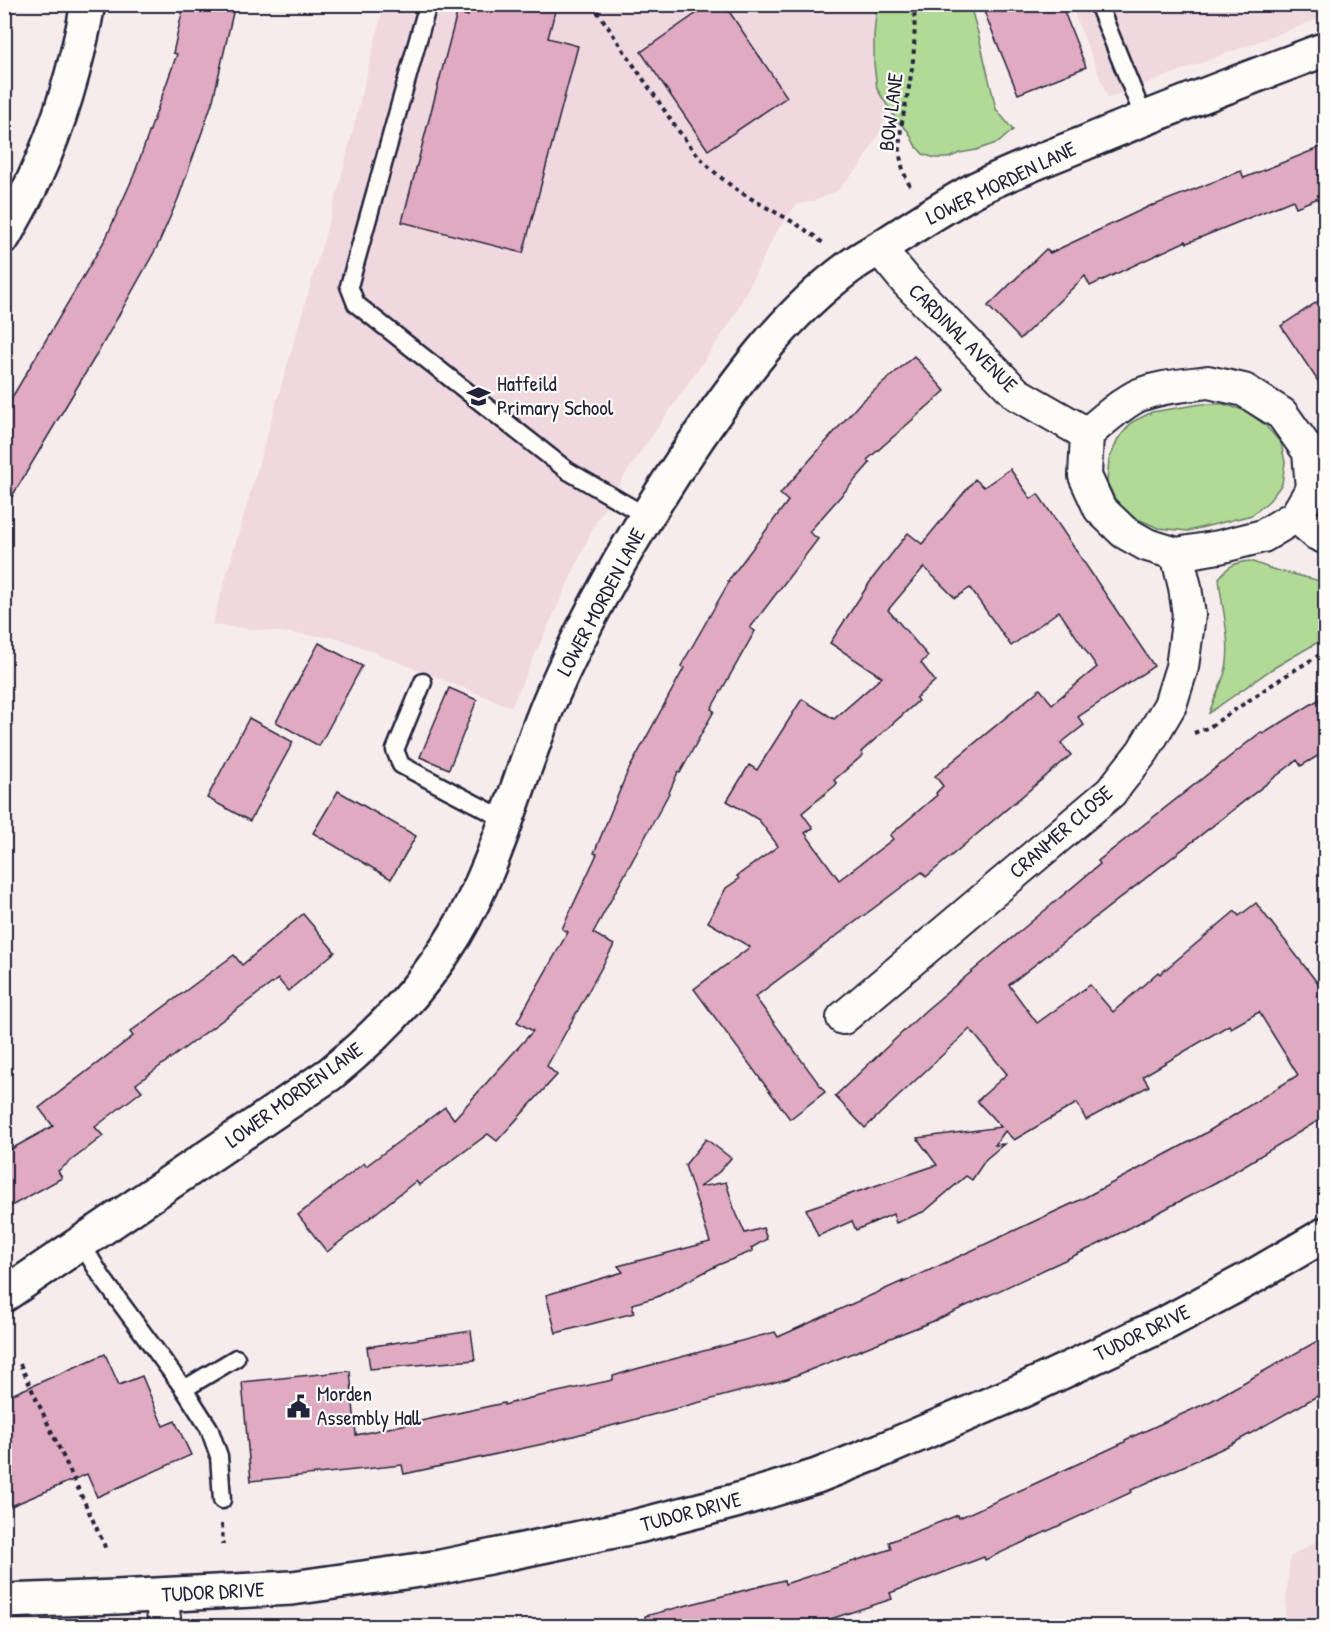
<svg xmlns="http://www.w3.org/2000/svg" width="1330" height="1631" viewBox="0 0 1330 1631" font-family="'Patrick Hand',sans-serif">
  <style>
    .built { fill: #f0d8df }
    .green { fill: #b1da97; stroke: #6a7e69; stroke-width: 1.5 }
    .building { fill: #e0aac1; stroke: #22223b; stroke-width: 1.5; fill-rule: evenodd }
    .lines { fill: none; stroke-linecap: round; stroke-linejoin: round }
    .lane-casing { stroke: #22223b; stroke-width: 21 }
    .street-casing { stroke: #22223b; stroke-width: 36 }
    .secondary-casing { stroke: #22223b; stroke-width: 38 }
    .path { stroke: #22223b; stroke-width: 4; stroke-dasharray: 4.5 4.5; stroke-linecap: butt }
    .lane { stroke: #fdfcf7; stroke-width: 16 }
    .street { stroke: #fdfcf7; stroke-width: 32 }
    .secondary { stroke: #fdfcf7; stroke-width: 33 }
    .labels { text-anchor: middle; stroke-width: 4.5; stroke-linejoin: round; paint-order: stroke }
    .street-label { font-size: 21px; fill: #22223b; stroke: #fdfcf7 }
    .poi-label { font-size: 21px; fill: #22223b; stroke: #fdfcf7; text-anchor: start }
  </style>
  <rect width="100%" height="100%" fill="#f7ecec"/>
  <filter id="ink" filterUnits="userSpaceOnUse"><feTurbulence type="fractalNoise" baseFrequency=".0167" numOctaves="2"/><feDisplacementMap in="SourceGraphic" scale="12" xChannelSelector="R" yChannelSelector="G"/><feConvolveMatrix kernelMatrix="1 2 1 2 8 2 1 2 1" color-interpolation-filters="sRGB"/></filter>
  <g filter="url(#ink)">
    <!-- built -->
    <g class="built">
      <polygon points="1325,4 1326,16 1108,98 1071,5"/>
      <polygon points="384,5 894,5 894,43 887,116 875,141 860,166 837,191 817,200 796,205 775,234 731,322 628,470 596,522 511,707 338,638 212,625 338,190"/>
      <polygon points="1325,1536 1325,1626 1284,1626 1290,1557"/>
    </g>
    <!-- green -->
    <g class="green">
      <polygon points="877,5 970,5 978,33 996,109 1013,130 999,142 976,150 960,153 948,158 935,158 923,154 915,145 908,131 897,121 877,89 874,64 874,35"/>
      <polygon points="1202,404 1223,404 1246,411 1265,425 1281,443 1285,462 1282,484 1269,501 1252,515 1188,531 1158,528 1129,515 1115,499 1107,482 1109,460 1118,439 1132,422 1152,412"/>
      <path d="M1250,561L1272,569L1325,582V638L1272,669L1209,713C1214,699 1221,686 1225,672C1233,643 1221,607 1219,578C1229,565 1234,563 1250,561Z"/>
    </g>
    <!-- building -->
    <g class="building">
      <polygon points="184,4 235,4 213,100 202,132 178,199 157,247 101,347 4,510 4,411 106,238 134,175 177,54 173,53"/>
      <polygon points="471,4 557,4 548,38 578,46 523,253 402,222 457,13 468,16"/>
      <polygon points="710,4 724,4 787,97 708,150 641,52"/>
      <polygon points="981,4 1061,4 1086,67 1018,94"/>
      <polygon points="1326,145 1326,195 1296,207 1293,200 1187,243 1186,241 1090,286 1085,276 1020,339 988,306 1046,249 1050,253 1152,205 1152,206 1241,171 1244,178"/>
      <polygon points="1326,296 1326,393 1281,326"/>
      <polygon points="914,356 945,391 867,460 870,463 809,532 818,539 750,628 755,631 711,709 714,711 680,773 678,772 668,795 593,933 614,945 547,1066 557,1075 497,1141 488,1134 419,1185 416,1181 327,1252 298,1215 364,1163 366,1166 445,1107 454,1119 533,1031 517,1022 568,932 562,929 597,854 594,853 627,773 684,668 681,666 729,582 728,581 788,501 780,494 859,404"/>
      <path d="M1010,469L1031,499L1038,494L1154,666L1078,717L1084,725L1061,743L1071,755L926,877L922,872L755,997L825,1092L790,1119L694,989L750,947L708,922L726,888L739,879L737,876L778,846L759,820L727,801L749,765L757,770L802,699L834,719L882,677L830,643L872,579L908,533L922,544L975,479L984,487ZM924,567L955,598L970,588L1011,646L1059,611L1097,667L1052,704L1040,689L935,776L943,786L936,793L937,795L890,835L893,839L839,880L805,833L813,828L802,813L837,784L834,780L863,755L861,752L918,701L916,698L935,681L921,663L928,656L888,610Z"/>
      <polygon points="319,643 362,666 319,746 276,722"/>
      <polygon points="449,688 477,700 449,769 420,757"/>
      <polygon points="1326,695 1326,751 1301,766 1297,760 1009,985 1037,1023 1090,985 1113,1012 1158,972 1160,974 1235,911 1239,916 1256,903 1326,994 1326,1120 1324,1117 1222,1179 1097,1245 936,1320 787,1379 543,1444 404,1474 402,1465 251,1481 242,1382 350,1371 356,1435 504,1403 504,1405 530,1398 613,1380 613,1376 636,1369 775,1332 778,1337 903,1281 902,1283 1082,1199 1204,1134 1298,1075 1259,1012 1231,1028 1229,1025 1143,1076 1149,1086 1086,1120 1077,1103 1014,1140 1005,1131 995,1145 1004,1144 986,1159 972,1180 966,1176 925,1211 896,1223 893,1214 856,1230 852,1221 818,1236 806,1209 937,1165 917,1138 1001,1127 977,1101 1007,1074 970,1029 865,1128 835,1096 926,1010 1100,864 1098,861 1261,732 1263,734"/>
      <polygon points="249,718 293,742 250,821 207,798"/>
      <polygon points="338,791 416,836 391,879 313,833"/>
      <polygon points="303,914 335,952 288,991 278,979 136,1084 142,1091 95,1127 103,1136 58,1171 62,1178 4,1210 4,1153 53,1126 39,1108 133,1036 130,1032 234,955 242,965"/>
      <polygon points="706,1139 731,1158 719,1172 699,1187 726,1182 734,1208 745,1233 763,1228 767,1239 751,1248 753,1251 718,1265 657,1297 632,1304 634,1313 556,1333 546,1295 623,1272 618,1266 710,1242 685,1165"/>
      <polygon points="471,1331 475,1360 370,1369 367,1347"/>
      <polygon points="1326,1336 1326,1391 1232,1444 1131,1490 1132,1492 985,1560 984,1557 890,1593 892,1599 809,1626 646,1626 645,1616 784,1580 785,1584 891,1549 889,1542 958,1515 959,1518 1032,1485 1125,1442 1125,1440 1211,1401"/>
      <polygon points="105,1354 119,1385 142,1376 163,1426 175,1421 191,1455 97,1497 87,1474 4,1509 4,1398"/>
    </g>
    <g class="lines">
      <defs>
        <g id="lane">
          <polyline points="428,4 349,286 356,304 568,471 646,516"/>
          <polyline points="1098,4 1144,118"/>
          <polyline points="423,682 395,750 401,765 506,820"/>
          <polyline points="81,1243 103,1279 184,1389 236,1358"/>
          <polyline points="184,1389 209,1428 219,1456 222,1500"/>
        </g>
        <g id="street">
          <polyline points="879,248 907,282 1017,394 1087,434"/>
          <path d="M1208,382L1244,390L1282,414L1309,452L1312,489L1296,516L1263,536L1219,547L1177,554L1147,545L1124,532L1100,509L1085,476L1087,434C1102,421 1117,407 1135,397C1154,387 1187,385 1208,382Z"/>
          <polyline points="1296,516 1317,534 1326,538"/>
          <polyline points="843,1018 1111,792 1143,751 1170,705 1182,667 1189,615 1185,587 1177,554"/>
          <polyline points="161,1595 165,1626"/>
        </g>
        <g id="secondary">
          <path d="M4,236C15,216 27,196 36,175C61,121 77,63 88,4"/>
          <path d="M4,1295L330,1074C379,1034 422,989 455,935C499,862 518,776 551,698C591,606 642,519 699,436C742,374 787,313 848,268C858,260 869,254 880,248C912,227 943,207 976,189C1012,171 1050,157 1087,142C1166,109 1246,79 1326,49"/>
          <polyline points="4,1601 116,1597 292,1588 441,1567 638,1526 735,1501 817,1476 880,1451 1021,1391 1166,1323 1254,1276 1326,1234"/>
        </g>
      </defs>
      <!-- lane casing -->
      <use href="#lane" class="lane-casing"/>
      <!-- street casing -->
      <use href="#street" class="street-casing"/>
      <!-- secondary casing -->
      <use href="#secondary" class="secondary-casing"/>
      <!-- path -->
      <g class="path">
        <path d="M592,4C614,35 635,68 657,99C676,128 696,158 724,180C756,206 793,217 824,244"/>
        <path d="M910,186C889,148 906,114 911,74C915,52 915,27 914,4"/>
        <polyline points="1194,733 1208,728 1285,676 1326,651"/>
        <polyline points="20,1364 104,1544 106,1552"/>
        <polyline points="222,1524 223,1545"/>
      </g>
      <!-- lane -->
      <use href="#lane" class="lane"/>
      <!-- street -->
      <use href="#street" class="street"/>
      <!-- secondary -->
      <use href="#secondary" class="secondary"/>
    </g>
  </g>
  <!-- icons -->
  <defs>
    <symbol id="school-bare" viewBox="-9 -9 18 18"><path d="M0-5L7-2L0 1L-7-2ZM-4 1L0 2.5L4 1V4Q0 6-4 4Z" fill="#22223b" stroke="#fdfcf7" stroke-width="2.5" paint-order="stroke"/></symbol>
    <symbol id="civic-bare" viewBox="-9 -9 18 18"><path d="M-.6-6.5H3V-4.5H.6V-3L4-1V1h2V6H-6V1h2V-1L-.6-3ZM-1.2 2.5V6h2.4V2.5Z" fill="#22223b" stroke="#fdfcf7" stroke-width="2.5" paint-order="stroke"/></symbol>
  </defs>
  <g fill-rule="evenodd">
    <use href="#school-bare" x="462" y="380" width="33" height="33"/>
    <use href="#civic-bare" x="282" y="1390" width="33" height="33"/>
  </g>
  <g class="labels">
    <!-- street labels -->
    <g class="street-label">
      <text transform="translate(891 112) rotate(-83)" y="7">BOW LANE</text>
      <text transform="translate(1001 183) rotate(-26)" y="7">LOWER MORDEN LANE</text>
      <text transform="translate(963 338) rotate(45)" y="7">CARDINAL AVENUE</text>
      <text transform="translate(601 602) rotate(-62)" y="7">LOWER MORDEN LANE</text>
      <text transform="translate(1061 832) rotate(-41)" y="7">CRANMER CLOSE</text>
      <text transform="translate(294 1095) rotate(-36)" y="7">LOWER MORDEN LANE</text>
      <text transform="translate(1142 1333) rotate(-26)" y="7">TUDOR DRIVE</text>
      <text transform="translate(691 1512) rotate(-15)" y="7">TUDOR DRIVE</text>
      <text transform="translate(213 1592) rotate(-3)" y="7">TUDOR DRIVE</text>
    </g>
    <!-- poi labels -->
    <g class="poi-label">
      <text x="497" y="391">Hatfeild<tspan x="497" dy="24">Primary School</tspan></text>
      <text x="317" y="1401">Morden<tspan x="317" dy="24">Assembly Hall</tspan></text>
    </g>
  </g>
  <!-- margin -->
  <rect width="1330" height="1631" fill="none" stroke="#fdfcf7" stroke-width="24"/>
  <rect x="12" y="12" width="1306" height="1607" fill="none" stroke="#22223b" stroke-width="2" filter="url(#ink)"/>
</svg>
